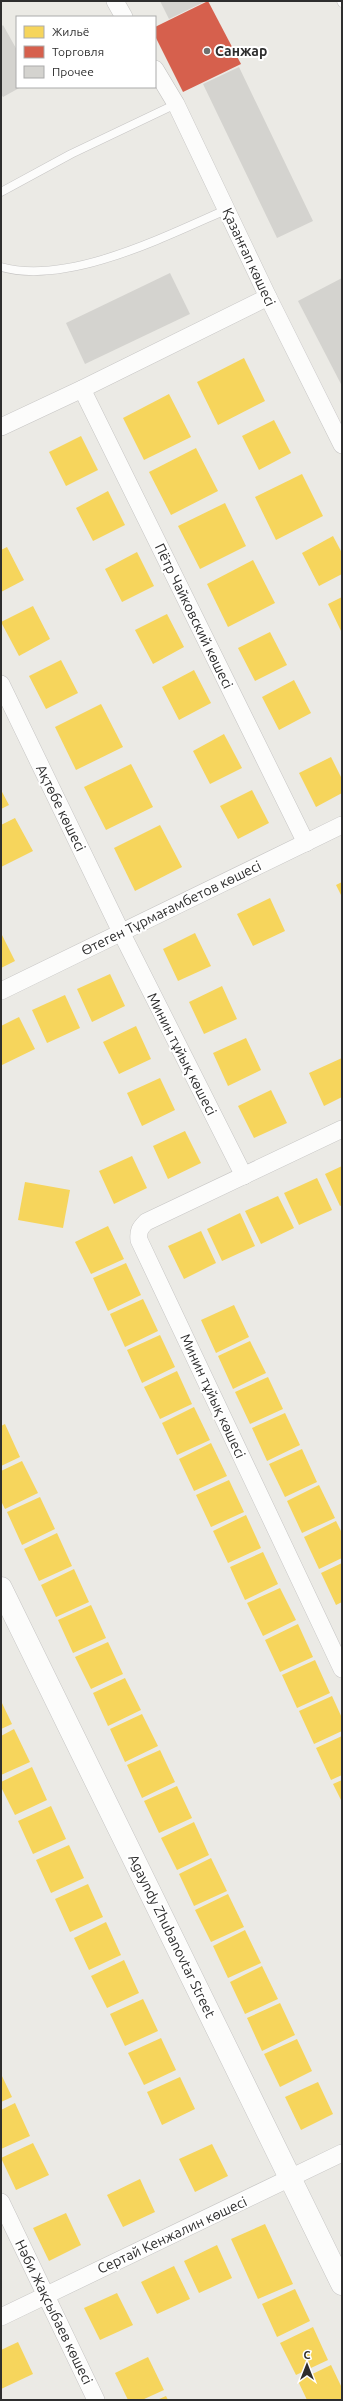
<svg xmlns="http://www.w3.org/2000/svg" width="343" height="2401" viewBox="0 0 343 2401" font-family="Ubuntu,sans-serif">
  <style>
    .homes { fill: #f6d55c }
    .shops { fill: #d6604d }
    .building { fill: #d4d3cf }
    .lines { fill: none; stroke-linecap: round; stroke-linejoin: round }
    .lane-casing { stroke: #c6c5c4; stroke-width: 9 }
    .street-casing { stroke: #c6c5c4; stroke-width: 18 }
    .secondary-casing { stroke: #c6c5c4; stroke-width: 23 }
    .lane { stroke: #fcfcfb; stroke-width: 8 }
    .street { stroke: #fcfcfb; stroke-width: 17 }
    .secondary { stroke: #fcfcfb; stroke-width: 22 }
    .poi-dot { fill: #70706e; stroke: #fff; stroke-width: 1.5 }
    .labels { text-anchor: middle; stroke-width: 4; stroke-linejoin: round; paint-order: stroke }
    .poi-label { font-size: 14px; font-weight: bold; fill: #2e2e2e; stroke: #fff; text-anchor: start }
    .street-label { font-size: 14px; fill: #2e2e2e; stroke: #fff }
  </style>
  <rect width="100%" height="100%" fill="#ebeae5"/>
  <!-- homes -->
  <g class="homes">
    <polygon points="244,358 265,401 218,425 197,382"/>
    <polygon points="169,394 191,437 144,460 123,418"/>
    <polygon points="274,420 291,453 259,470 242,436"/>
    <polygon points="81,436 98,470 66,486 49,452"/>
    <polygon points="196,448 218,491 171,515 149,472"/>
    <polygon points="302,474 323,516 276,540 255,497"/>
    <polygon points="108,491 125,525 93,541 76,508"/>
    <polygon points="225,503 246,546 200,569 178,526"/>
    <polygon points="333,536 342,553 342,574 319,586 302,553"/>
    <polygon points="7,547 24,580 1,592 1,550"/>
    <polygon points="137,552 154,586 122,602 105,569"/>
    <polygon points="253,560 275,603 228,627 207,584"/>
    <polygon points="342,597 342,633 328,604"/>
    <polygon points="33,606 50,639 19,656 1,622"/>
    <polygon points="167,614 184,647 153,664 135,630"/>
    <polygon points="270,632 287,665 255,681 238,648"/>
    <polygon points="61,660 78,693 46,709 29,676"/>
    <polygon points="194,670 211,703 179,720 162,687"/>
    <polygon points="294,680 311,713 279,730 262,697"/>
    <polygon points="101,704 123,747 76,770 55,727"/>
    <polygon points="224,734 242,768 210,784 193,751"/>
    <polygon points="331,757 342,779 342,793 316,807 299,773"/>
    <polygon points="131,764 153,807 106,830 84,787"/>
    <polygon points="1,790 9,805 1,809"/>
    <polygon points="252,790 269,823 238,839 220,806"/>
    <polygon points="15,818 33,851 1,867 1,825"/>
    <polygon points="160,825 182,867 135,891 114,848"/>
    <polygon points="342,882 342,897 336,885"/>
    <polygon points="270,898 285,931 253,946 237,914"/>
    <polygon points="1,933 15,961 1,968"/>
    <polygon points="195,933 211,966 178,981 163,949"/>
    <polygon points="110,974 125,1006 92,1022 77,989"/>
    <polygon points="222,986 237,1019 204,1034 189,1002"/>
    <polygon points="65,995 80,1028 47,1043 32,1010"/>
    <polygon points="19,1017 35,1049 2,1065 1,1026"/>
    <polygon points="136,1026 151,1059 119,1074 103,1042"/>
    <polygon points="246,1038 261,1070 228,1086 213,1053"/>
    <polygon points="342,1058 342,1097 324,1106 309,1073"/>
    <polygon points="160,1078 175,1110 142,1126 127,1093"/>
    <polygon points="271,1090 287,1123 254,1138 238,1106"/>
    <polygon points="185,1131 201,1163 168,1179 153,1146"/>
    <polygon points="132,1156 147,1188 114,1204 99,1171"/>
    <polygon points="342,1166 342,1205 340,1206 325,1174"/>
    <polygon points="317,1178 332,1210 299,1225 284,1193"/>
    <polygon points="25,1182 70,1190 63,1228 18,1220"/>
    <polygon points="278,1196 294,1228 261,1244 245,1211"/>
    <polygon points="240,1213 255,1246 222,1261 207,1229"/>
    <polygon points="108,1226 124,1259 91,1274 75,1242"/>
    <polygon points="201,1231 216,1263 184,1279 168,1246"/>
    <polygon points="126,1263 141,1295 108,1311 93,1278"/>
    <polygon points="143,1299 158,1331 125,1347 110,1314"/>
    <polygon points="234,1305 249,1337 216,1353 201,1320"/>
    <polygon points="160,1335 175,1367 142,1383 127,1350"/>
    <polygon points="250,1341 266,1373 233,1389 218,1356"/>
    <polygon points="177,1371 192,1404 160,1419 144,1387"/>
    <polygon points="268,1377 283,1409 250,1424 235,1392"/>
    <polygon points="194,1407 210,1440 177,1455 162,1423"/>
    <polygon points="285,1413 300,1445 267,1461 252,1428"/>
    <polygon points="5,1424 20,1457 1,1466 1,1426"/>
    <polygon points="211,1443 227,1476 194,1491 179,1459"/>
    <polygon points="302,1449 317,1482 285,1497 269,1464"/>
    <polygon points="22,1461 38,1493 5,1509 1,1501 1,1471"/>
    <polygon points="229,1480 244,1512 211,1527 196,1495"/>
    <polygon points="319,1485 335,1518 302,1533 287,1501"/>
    <polygon points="40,1497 55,1529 22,1545 7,1512"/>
    <polygon points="246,1515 261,1548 228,1563 213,1531"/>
    <polygon points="336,1521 342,1533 342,1558 319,1569 304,1537"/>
    <polygon points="57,1533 72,1566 39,1581 24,1549"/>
    <polygon points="263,1552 278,1584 245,1600 230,1567"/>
    <polygon points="342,1563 342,1602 336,1605 321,1573"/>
    <polygon points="74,1569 89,1602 56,1617 41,1585"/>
    <polygon points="280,1588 296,1620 263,1636 247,1603"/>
    <polygon points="91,1605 106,1638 73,1653 58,1620"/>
    <polygon points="298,1624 313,1657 280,1672 265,1640"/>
    <polygon points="108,1642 123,1674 91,1689 75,1657"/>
    <polygon points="315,1660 330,1693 297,1708 282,1675"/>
    <polygon points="125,1678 141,1710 108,1726 93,1693"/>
    <polygon points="332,1696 342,1718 342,1731 314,1744 299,1711"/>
    <polygon points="1,1701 12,1724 1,1729"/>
    <polygon points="142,1714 158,1746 125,1762 110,1729"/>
    <polygon points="14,1729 30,1762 1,1775 1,1736"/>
    <polygon points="342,1736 342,1775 331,1780 316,1748"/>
    <polygon points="160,1750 175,1782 142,1798 127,1765"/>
    <polygon points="32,1767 47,1800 15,1815 1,1787 1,1782"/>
    <polygon points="342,1780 342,1802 333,1784"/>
    <polygon points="177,1786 192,1818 159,1833 144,1801"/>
    <polygon points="51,1806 66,1839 33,1854 18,1821"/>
    <polygon points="194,1822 209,1855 177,1870 161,1838"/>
    <polygon points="69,1845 84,1878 51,1893 36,1860"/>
    <polygon points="211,1858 227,1891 194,1906 179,1874"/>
    <polygon points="88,1884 103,1917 70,1932 55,1899"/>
    <polygon points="228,1894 244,1927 211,1942 195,1910"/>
    <polygon points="106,1922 121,1955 89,1970 74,1938"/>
    <polygon points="245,1930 261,1963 228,1978 213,1946"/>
    <polygon points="124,1960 139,1993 107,2008 91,1976"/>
    <polygon points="262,1966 278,1999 245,2014 230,1982"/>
    <polygon points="143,1999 158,2031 125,2046 110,2014"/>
    <polygon points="280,2003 295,2035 262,2051 247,2018"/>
    <polygon points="161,2038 176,2070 144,2085 128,2053"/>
    <polygon points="297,2039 312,2071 280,2087 264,2054"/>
    <polygon points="1,2074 12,2097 1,2102"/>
    <polygon points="180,2077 195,2109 162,2125 147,2092"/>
    <polygon points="318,2082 333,2114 301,2130 285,2097"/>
    <polygon points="15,2103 30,2136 1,2149 1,2110"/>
    <polygon points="33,2143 49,2175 16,2190 1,2158"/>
    <polygon points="212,2144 228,2176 195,2192 179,2159"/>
    <polygon points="140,2179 155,2212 123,2227 107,2195"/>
    <polygon points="66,2213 81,2245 49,2261 33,2228"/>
    <polygon points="265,2224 293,2284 258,2299 231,2239"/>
    <polygon points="217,2245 232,2278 199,2293 184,2261"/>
    <polygon points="174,2266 190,2299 157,2314 141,2282"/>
    <polygon points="295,2289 310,2321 277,2337 262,2304"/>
    <polygon points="117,2293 133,2325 100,2340 84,2308"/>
    <polygon points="313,2327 328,2360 296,2375 280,2343"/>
    <polygon points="18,2342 33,2374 1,2389 1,2350"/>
    <polygon points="148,2357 164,2390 142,2400 128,2400 115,2373"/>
    <polygon points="331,2365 342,2388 342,2400 307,2400 298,2381"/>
    <polygon points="166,2396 168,2400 157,2400"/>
  </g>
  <!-- shops -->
  <polygon class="shops" points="208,1 241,64 183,92 155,36 155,27"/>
  <!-- building -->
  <g class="building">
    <polygon points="160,1 204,1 204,2 169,19"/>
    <polygon points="3,25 17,50 17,87 21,87 3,97 1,94 1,27"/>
    <polygon points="239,67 313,221 277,238 203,84"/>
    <polygon points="170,273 190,314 85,364 66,323"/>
    <polygon points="342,278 342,386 298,301"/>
  </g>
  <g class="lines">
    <defs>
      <g id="lane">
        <polyline points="341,1 342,3"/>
        <polyline points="1,192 71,154 176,104"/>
        <path d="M1,267C68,286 166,236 228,209"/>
      </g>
      <g id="street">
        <polyline points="115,1 124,17"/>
        <polyline points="155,69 176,104 268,297 342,445"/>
        <polyline points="82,389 306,843"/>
        <polyline points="1,427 82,389 268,297"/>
        <polyline points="1,684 121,932 244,1176"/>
        <polyline points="1,991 342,825"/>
        <path d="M342,1129L146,1222C140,1228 138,1231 139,1240L342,1669"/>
        <polyline points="1,2202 96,2400"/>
        <polyline points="1,2317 342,2153"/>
      </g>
      <polyline id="secondary" points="1,1588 342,2284"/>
    </defs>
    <!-- lane casing -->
    <use href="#lane" class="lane-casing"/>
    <!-- street casing -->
    <use href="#street" class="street-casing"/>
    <!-- secondary casing -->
    <use href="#secondary" class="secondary-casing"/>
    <!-- lane -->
    <use href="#lane" class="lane"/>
    <!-- street -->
    <use href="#street" class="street"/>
    <!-- secondary -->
    <use href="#secondary" class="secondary"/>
  </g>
  <!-- markers -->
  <circle class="poi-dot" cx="207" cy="51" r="4"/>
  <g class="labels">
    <!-- poi labels -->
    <g class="poi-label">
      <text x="215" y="56">Санжар</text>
    </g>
    <!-- street labels -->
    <g class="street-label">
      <text transform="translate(249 257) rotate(65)" y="5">Қазанғап көшесі</text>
      <text transform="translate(194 616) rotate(64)" y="5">Пётр Чайковский көшесі</text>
      <text transform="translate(61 808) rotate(64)" y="5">Ақтөбе көшесі</text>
      <text transform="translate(171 908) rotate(-26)" y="5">Өтеген Тұрмағамбетов көшесі</text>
      <text transform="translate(182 1054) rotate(63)" y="5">Минин тұйық көшесі</text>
      <text transform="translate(213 1396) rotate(65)" y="5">Минин тұйық көшесі</text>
      <text transform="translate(172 1936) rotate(64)" y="5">Agayndy Zhubanovtar Street</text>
      <text transform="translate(172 2235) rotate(-25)" y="5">Сертай Кенжалин көшесі</text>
      <text transform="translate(54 2312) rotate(64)" y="5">Нәби Жақсыбаев көшесі</text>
    </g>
  </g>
  <!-- border -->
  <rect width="343" height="2401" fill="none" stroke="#2e2e2e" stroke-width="4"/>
  <!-- legend -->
  <rect x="16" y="16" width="140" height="72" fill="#ffffff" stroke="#ababab"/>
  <rect x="24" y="26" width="20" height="12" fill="#f6d55c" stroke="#ababab"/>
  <text x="52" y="36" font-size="12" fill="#2e2e2e">Жильё</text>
  <rect x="24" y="46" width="20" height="12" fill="#d6604d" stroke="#ababab"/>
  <text x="52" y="56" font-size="12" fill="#2e2e2e">Торговля</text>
  <rect x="24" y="66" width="20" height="12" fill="#d4d3cf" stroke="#ababab"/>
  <text x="52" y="76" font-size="12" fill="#2e2e2e">Прочее</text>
  <!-- north arrow -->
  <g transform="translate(307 2365)" stroke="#ffffff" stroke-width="3" paint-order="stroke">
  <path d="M0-3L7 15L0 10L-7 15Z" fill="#2e2e2e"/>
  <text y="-6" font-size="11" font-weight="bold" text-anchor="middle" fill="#2e2e2e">С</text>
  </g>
</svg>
